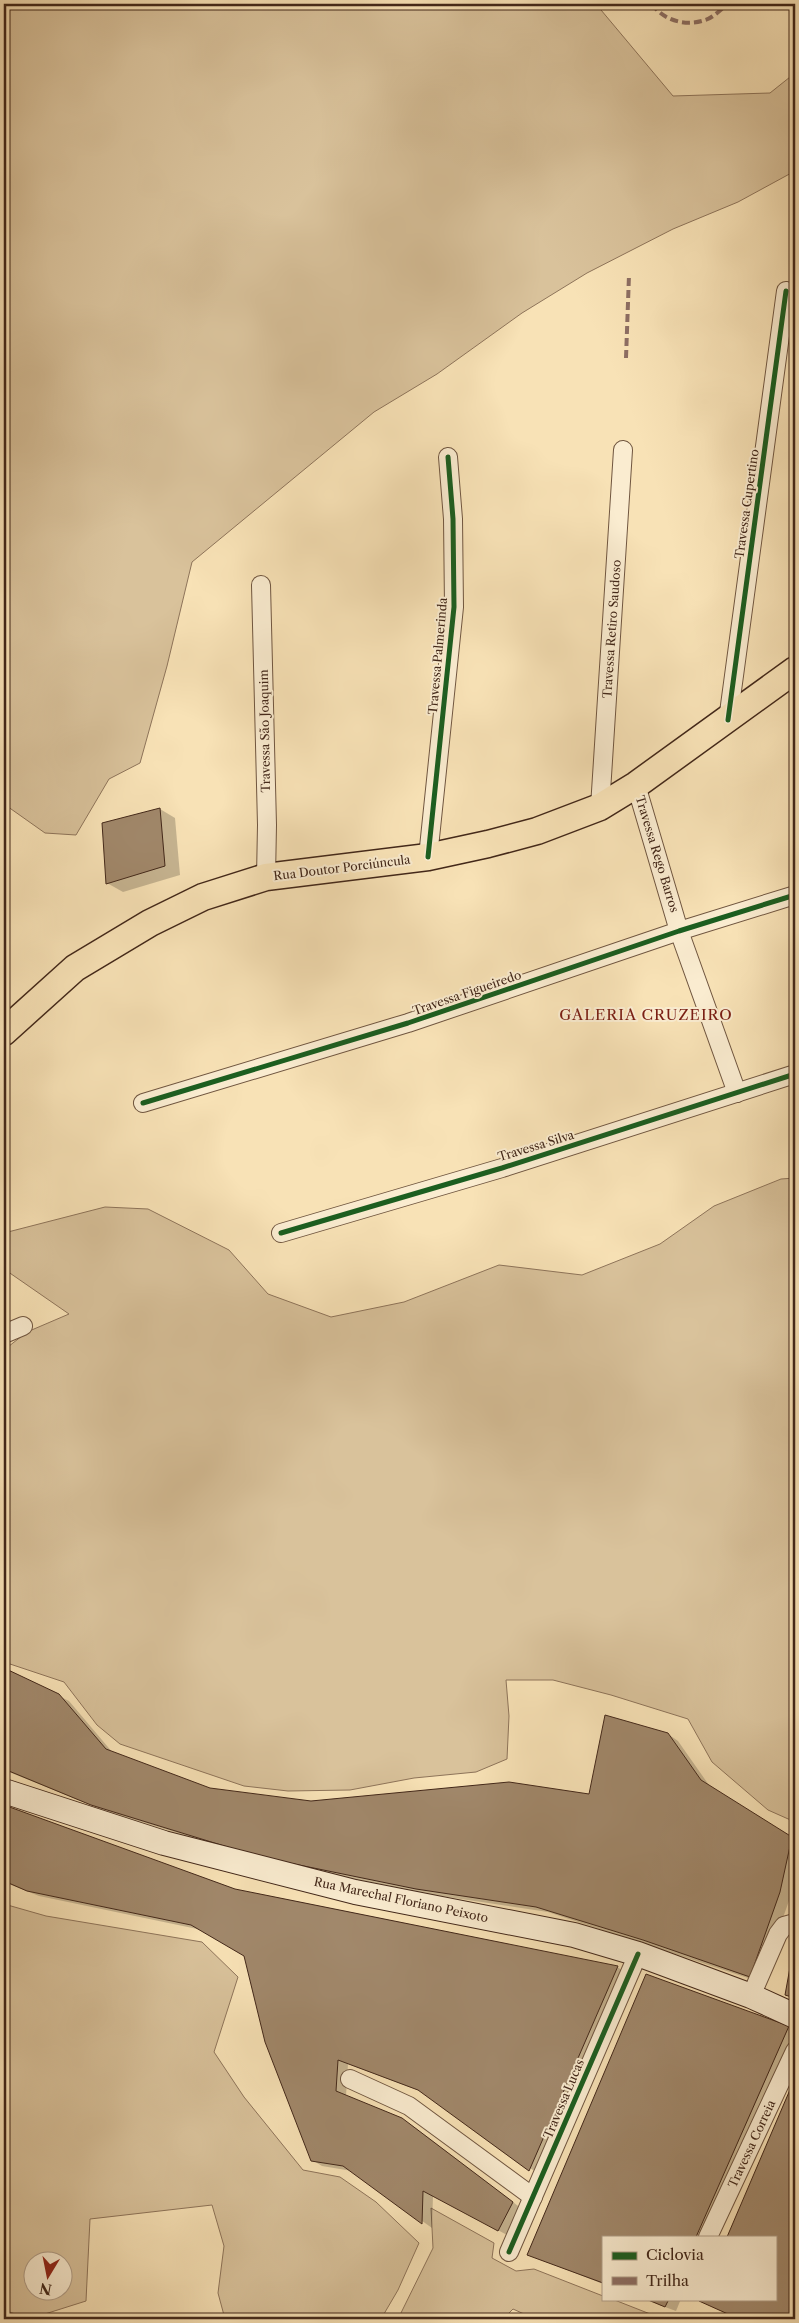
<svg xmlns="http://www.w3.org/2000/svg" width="799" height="2323" viewBox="0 0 799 2323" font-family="'Libre Caslon Text',serif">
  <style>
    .green { fill: #d9c29b; stroke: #8e745a; fill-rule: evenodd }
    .shadow { fill: #0003 }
    .building { fill: #a1886b; stroke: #422719 }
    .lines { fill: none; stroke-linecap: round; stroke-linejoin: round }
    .minor-casing { stroke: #705640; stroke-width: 20 }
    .secondary-casing { stroke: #422719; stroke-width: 26 }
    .primary-casing { stroke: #422719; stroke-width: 29 }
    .minor { stroke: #faecd0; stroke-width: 18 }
    .secondary { stroke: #faecd0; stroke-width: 24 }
    .primary { stroke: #f8e2b6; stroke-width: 26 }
    .quiet { stroke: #8d6e63; stroke-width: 4; stroke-dasharray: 8 4; stroke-linecap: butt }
    .cycleway-casing { stroke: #faecd0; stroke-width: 8 }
    .cycleway { stroke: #1b5e20; stroke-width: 5 }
    .labels { text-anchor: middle; stroke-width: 4; stroke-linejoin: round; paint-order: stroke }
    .street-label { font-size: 12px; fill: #422719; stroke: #faecd0 }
    .quarter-label { font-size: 15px; letter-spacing: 1px; fill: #7a1f14; stroke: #faecd0 }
  </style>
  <rect width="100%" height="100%" fill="#f8e2b6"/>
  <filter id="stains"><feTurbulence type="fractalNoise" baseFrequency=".004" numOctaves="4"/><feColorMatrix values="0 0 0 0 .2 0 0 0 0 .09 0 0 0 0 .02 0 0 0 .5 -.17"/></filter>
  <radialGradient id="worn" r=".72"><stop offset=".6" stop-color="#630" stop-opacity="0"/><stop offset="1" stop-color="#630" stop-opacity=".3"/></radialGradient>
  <!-- green -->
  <g class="green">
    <polygon points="4,4 596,4 673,96 770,93 795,73 795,171 738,202 673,229 587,273 522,313 437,374 374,412 192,562 167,666 140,763 109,779 76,835 45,833 4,804"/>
    <polygon points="795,1178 795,1822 768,1810 712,1762 688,1719 611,1695 553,1680 506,1680 509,1716 507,1759 476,1772 414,1778 350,1790 288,1791 244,1786 120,1744 97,1725 64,1682 4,1662 4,1484 9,1475 7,1403 4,1398 4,1350 27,1332 69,1314 4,1269 4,1233 105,1207 148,1209 229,1250 268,1294 331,1317 404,1302 499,1265 582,1275 660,1244 714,1206 781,1179"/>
    <path d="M4,1904L46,1916L202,1942L238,1977L214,2052L244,2097L303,2170L340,2177L376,2202L419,2243L398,2290L381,2319H225L218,2293L224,2246L212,2205L90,2219L86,2301L29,2319L4,2310ZM62,2260V2290H32V2260Z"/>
    <polygon points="431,2208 494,2243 492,2258 516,2271 534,2269 603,2296 603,2299 612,2299 663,2319 535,2319 513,2309 503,2319 398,2319 433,2248"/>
  </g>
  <!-- shadow -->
  <g class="shadow">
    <polygon points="160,809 175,818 180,875 123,892 107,883"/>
    <polygon points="4,1669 69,1701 113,1753 210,1789 311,1803 590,1795 668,1734 678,1741 711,1788 795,1840 795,1874 790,1898 760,1982 548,1912 427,1894 271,1862 103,1810 4,1770"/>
    <polygon points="4,1806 235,1890 617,1967 627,1973 540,2175 425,2093 348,2064 346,2096 413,2126 522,2209 509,2236 433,2196 432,2228 352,2171 322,2166 312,2160 245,1956 202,1930 39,1896 4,1882"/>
    <polygon points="795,1887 795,1904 792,1902"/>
    <polygon points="795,1946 795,1999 787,1994"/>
    <polygon points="647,1975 789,2027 795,2030 795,2041 709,2237 603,2237 603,2284 529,2255"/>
    <polygon points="795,2081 795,2319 739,2319 701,2301 775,2299 775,2237 729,2237"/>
    <polygon points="643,2299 681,2299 676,2311"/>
  </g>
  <!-- building -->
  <g class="building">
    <polygon points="160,808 165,866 106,884 102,823"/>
    <polygon points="4,1668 59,1694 106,1749 210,1788 311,1801 509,1782 589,1794 605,1715 668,1733 701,1780 792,1837 780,1892 750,1977 643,1940 536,1907 416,1889 260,1857 91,1805 4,1769"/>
    <polygon points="4,1805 235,1889 618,1966 529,2171 418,2090 338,2060 336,2091 402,2118 513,2202 498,2231 423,2191 422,2224 343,2166 311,2161 265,2042 244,1956 191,1925 27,1891 4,1881"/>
    <polygon points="795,1940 795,1998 785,1995"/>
    <polygon points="646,1974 789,2026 696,2237 603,2237 603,2283 527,2255"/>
    <polygon points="795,2078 795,2319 739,2319 699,2301 700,2299 775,2299 775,2237 727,2237"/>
    <polygon points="646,2299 669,2299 665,2307"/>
  </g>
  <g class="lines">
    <defs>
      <g id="minor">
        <polyline points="261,585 267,825 266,877"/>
        <polyline points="728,720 786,291"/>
        <polyline points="636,785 679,931 737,1093"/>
        <polyline points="600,807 623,450"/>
        <polyline points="428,857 454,607 453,519 448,457"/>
        <polyline points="143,1103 408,1023 679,931 795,895"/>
        <polyline points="281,1233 502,1168 795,1074"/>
        <polyline points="4,1334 23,1326"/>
        <polyline points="751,1996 778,1934 784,1926 795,1923"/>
        <polyline points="350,2079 409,2106 533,2197"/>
        <polyline points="708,2237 795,2051"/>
        <polyline points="509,2252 638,1954"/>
      </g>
      <polyline id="secondary" points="4,1791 164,1843 355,1892 574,1935 638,1954 751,1996 795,2016"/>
      <polyline id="primary" points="4,1032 75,968 150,923 203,897 266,877 428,857 488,844 537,831 600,807 636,785 795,670"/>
    </defs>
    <!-- minor casing -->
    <use href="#minor" class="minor-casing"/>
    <!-- secondary casing -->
    <use href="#secondary" class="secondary-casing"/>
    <!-- primary casing -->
    <use href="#primary" class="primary-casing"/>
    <!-- minor -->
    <use href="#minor" class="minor"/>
    <!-- secondary -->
    <use href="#secondary" class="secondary"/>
    <!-- primary -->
    <use href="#primary" class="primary"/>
    <!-- quiet -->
    <g class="quiet">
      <path d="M652,4C663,20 685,27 705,20C713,18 721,9 728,4"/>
      <polyline points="626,358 629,275"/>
    </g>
    <defs>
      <g id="cycleway">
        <polyline points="728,720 786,291"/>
        <polyline points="428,857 454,607 453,519 448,457"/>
        <polyline points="143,1103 408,1023 679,931 795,895"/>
        <polyline points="281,1233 502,1168 795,1074"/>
        <polyline points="509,2252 638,1954"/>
      </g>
    </defs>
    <!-- cycleway casing -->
    <use href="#cycleway" class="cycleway-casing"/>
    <!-- cycleway -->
    <use href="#cycleway" class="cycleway"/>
  </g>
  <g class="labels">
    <!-- street labels -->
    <g class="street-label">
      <text transform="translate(747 504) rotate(-82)" y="4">Travessa Cupertino</text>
      <text transform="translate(612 629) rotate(-86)" y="4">Travessa Retiro Saudoso</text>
      <text transform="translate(438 656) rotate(-85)" y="4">Travessa Palmerinda</text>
      <text transform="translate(265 731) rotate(-91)" y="4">Travessa São Joaquim</text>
      <text transform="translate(657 854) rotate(73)" y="4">Travessa Rego Barros</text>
      <text transform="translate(342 868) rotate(-7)" y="4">Rua Doutor Porciúncula</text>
      <text transform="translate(467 993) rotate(-19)" y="4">Travessa Figueiredo</text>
      <text transform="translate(536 1146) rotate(-17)" y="4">Travessa Silva</text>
      <text transform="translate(401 1900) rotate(12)" y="4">Rua Marechal Floriano Peixoto</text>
      <text transform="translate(564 2099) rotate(-67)" y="4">Travessa Lucas</text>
      <text transform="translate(752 2144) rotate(-65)" y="4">Travessa Correia</text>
    </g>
    <!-- quarter labels -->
    <g class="quarter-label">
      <text x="646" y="1020">GALERIA CRUZEIRO</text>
    </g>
  </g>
  <!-- margin -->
  <rect width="799" height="2323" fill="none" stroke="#f8e2b6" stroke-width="20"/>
  <rect x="5" y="5" width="789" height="2313" fill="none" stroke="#422719" stroke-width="2.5"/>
  <rect x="10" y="10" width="779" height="2303" fill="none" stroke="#422719"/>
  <!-- legend -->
  <rect x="602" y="2236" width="175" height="65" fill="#faecd0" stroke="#b09d87"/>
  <rect x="612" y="2252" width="25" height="8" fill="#1b5e20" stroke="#b09d87"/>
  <text x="646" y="2260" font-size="15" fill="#422719">Ciclovia</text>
  <rect x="612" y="2277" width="25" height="8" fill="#8d6e63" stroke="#b09d87"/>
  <text x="646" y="2286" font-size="15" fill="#422719">Trilha</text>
  <!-- north arrow -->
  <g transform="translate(48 2276) rotate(190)"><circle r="24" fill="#faecd0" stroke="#b09d87"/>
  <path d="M0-4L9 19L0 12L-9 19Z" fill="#8f2418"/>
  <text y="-8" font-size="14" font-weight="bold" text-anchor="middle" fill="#422719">N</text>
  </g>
  <rect width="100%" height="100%" filter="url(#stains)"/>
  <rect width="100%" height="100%" fill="url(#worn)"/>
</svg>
